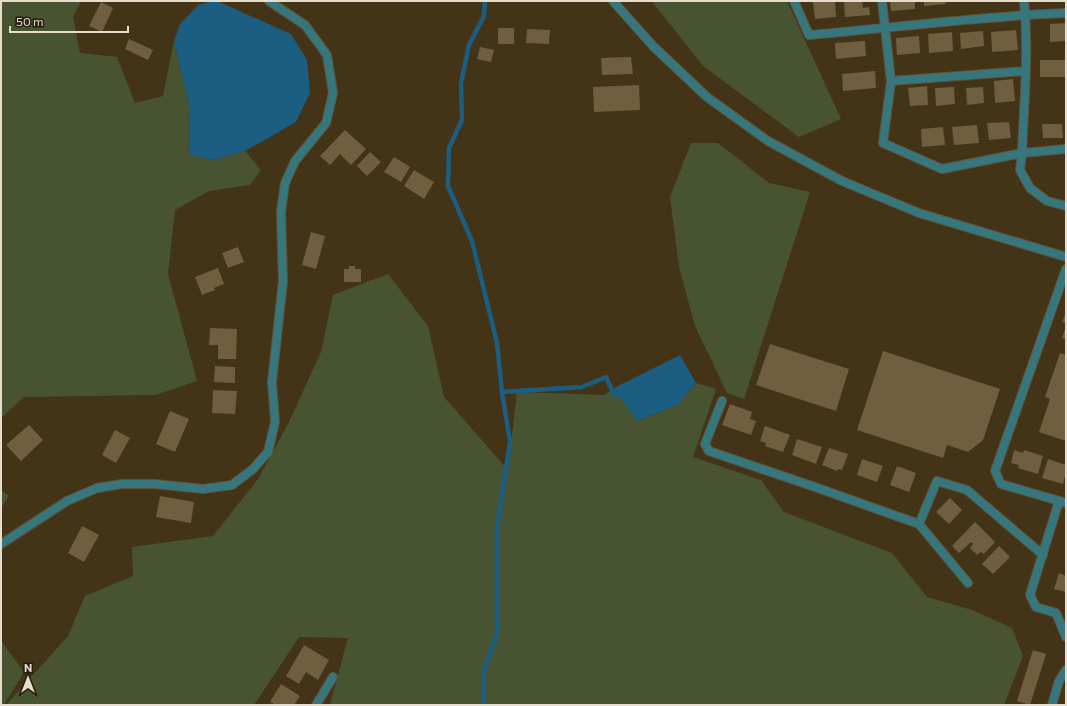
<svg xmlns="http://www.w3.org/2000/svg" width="1067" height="706" viewBox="0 0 1067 706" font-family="Commissioner,sans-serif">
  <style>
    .green { fill: #485431 }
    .water { fill: #1b5e82 }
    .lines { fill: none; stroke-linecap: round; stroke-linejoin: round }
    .stream { stroke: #1b5e82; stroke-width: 4.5 }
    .building { fill: #6f5e40 }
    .minor-casing { stroke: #605238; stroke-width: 10 }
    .tertiary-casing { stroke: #605238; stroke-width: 10 }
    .minor { stroke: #36777e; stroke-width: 8 }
    .tertiary { stroke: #36777e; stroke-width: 8 }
  </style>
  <rect width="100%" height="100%" fill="#433417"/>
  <!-- green -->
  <g class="green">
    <polygon points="1,1 81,1 73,17 80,53 117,57 135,103 163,96 174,41 189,104 190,155 213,160 245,151 261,170 250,185 209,191 175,210 168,274 197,381 156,395 24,397 1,418"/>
    <polygon points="652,1 787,1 841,119 799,137 703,66 654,4"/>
    <polygon points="691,143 718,143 769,183 810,192 744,399 727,393 695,326 679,267 670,197"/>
    <polygon points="388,274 428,326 444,397 508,470 517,392 604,395 614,388 638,421 677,405 696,383 716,389 693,457 761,480 784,512 892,553 927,597 972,610 1012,628 1023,656 1004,705 330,705 348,638 299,637 254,705 6,705 68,636 85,596 133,576 132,547 213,536 258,479 288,424 321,352 333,295"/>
    <polygon points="1,490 9,496 1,508"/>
    <polygon points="1,641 24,672 4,705 1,705"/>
  </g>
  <!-- water -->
  <g class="water">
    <polygon points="213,1 217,1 291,34 307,60 310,93 296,122 245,151 213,160 190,155 189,104 174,41 180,24 198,5"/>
    <polygon points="680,355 696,383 677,405 637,421 614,388"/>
  </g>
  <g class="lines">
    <!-- stream -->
    <g class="stream">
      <polyline points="502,392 582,387 606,377 614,395 623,394"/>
      <polyline points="483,705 484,671 497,634 497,528 510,442 502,392 497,343 472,241 448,186 449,148 462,120 461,83 469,45 484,16 485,1"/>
    </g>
  </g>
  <!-- building -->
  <g class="building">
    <polygon points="835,1 836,17 815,19 813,2"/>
    <polygon points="844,1 862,1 863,8 869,7 870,15 845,17"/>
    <polygon points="890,1 915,1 915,9 891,11"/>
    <polygon points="924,1 945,1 946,4 924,6"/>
    <polygon points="101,2 113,8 102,32 89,26"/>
    <polygon points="1066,23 1066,41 1050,42 1050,24"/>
    <rect x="498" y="28" width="16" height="16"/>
    <polygon points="527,29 550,30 549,44 526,43"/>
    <polygon points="1016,30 1018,50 992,52 991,32"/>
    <polygon points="983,31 984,46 961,49 960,33"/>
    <polygon points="952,32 953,51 929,53 928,34"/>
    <polygon points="919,36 920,53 897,55 896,38"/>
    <polygon points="129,39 153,50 148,60 125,49"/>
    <polygon points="865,41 866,56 836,59 835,43"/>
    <polygon points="480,47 494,50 491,62 477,59"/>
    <polygon points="631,57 633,74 602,75 601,58"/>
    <rect x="1040" y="60" width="26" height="17"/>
    <polygon points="875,71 876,88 843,91 842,74"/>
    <polygon points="1013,79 1015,101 995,103 994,81"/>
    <polygon points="639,85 640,110 594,112 593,87"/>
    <polygon points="927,86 928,105 910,106 908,88"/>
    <polygon points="954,87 955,104 936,106 935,88"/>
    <polygon points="983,87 984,103 967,105 966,88"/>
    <polygon points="1009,122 1011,138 989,140 987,123"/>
    <polygon points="1042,124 1062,124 1063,138 1043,138"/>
    <polygon points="977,125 979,143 954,145 952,127"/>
    <polygon points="943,127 945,145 922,147 921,129"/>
    <polygon points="345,130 366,149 351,165 340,154 330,165 320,156"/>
    <polygon points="370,152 381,162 367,176 357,166"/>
    <polygon points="394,157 410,167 401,182 384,172"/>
    <polygon points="414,170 434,182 424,199 404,186"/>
    <polygon points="311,232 325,236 316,269 302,265"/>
    <polygon points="238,247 244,262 228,268 222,253"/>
    <polygon points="349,266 355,266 355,269 361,269 361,282 344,282 344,269 349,269"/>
    <polygon points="218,268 224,284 214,288 215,290 202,295 195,277"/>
    <polygon points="1066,312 1066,323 1062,322"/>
    <polygon points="1066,326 1066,339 1062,338"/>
    <polygon points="210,328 237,329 236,359 218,359 218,345 209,345"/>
    <polygon points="770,344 849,369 836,411 756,385"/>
    <polygon points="883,351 1000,389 983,440 968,452 947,445 943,458 857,430"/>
    <polygon points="1060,353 1066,355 1066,441 1039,432 1050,399 1045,397"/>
    <polygon points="215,366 235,367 235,383 214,382"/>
    <polygon points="213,390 237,391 235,414 212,413"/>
    <polygon points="730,404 752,412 750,419 756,421 751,435 722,425"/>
    <polygon points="170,411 189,419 175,452 156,444"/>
    <polygon points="29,425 43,440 21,461 6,445"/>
    <polygon points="765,426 790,435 783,452 765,446 766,443 760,441"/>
    <polygon points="115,430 130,438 116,463 102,455"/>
    <polygon points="797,439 822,447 816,464 792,455"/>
    <polygon points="829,448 848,454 842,470 838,469 837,471 822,465"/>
    <polygon points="1014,450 1023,453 1024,450 1043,456 1038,474 1018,468 1019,465 1011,463"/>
    <polygon points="862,459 883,466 877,482 857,475"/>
    <polygon points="1048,459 1066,465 1066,472 1063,484 1042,478"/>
    <polygon points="897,466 916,473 909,492 890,485"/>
    <polygon points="160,496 194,502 191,523 156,517"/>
    <polygon points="950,498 962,510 949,524 936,512"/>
    <polygon points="975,522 995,542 984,554 981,552 977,555 970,548 973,544 971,542 959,553 952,546"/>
    <polygon points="82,526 99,535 84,562 68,553"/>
    <polygon points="999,546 1010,557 993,574 982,564"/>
    <polygon points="1059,573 1066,576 1066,592 1054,589"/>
    <polygon points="304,645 329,660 318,680 306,672 299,684 286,676"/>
    <polygon points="1033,650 1046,654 1030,705 1017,701"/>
    <polygon points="281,684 300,696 294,705 276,705 270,702"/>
  </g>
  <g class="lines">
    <defs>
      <g id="minor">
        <path d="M794,1L809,35C894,28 980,16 1066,13"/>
        <polyline points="882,1 891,81 883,143 942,169 1022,153 1020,170 1030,188 1047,201 1066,206"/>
        <path d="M1024,1C1029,51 1024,103 1022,153L1066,149"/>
        <polyline points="891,81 1025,71"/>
        <polyline points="1066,269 995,471 1001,484 1066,503"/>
        <polyline points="722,401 705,444 709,451 815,487 919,524"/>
        <polyline points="1059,501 1030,595 1036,607 1056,613 1066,637"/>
        <polyline points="968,583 919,524 937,481 967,490 1043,555"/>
        <polyline points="316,705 333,677"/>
      </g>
      <g id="tertiary">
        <polyline points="613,1 653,46 707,97 768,141 842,181 919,213 1066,257"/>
        <polyline points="1,544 67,501 97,488 122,484 155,484 203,489 232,485 253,469 268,452 275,422 272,382 283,281 281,212 285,183 295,161 326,123 333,93 327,55 305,25 269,1"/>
        <polyline points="1052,705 1059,681 1066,670"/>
      </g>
    </defs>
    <!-- minor casing -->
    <use href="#minor" class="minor-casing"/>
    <!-- tertiary casing -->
    <use href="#tertiary" class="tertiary-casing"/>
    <!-- minor -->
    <use href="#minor" class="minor"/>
    <!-- tertiary -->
    <use href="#tertiary" class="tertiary"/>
  </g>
  <!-- border -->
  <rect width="1067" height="706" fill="none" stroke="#e6ddcc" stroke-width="4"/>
  <!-- north arrow -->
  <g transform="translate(28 678)" stroke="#241d11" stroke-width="3" paint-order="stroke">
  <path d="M0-3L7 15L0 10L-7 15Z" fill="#e6ddcc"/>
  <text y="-6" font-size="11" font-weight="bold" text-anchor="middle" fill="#e6ddcc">N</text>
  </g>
  <!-- scale -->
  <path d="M10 26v6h118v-6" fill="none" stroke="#e6ddcc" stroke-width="2"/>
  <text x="16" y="26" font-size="12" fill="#e6ddcc" stroke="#241d11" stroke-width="3" paint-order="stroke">50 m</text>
</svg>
